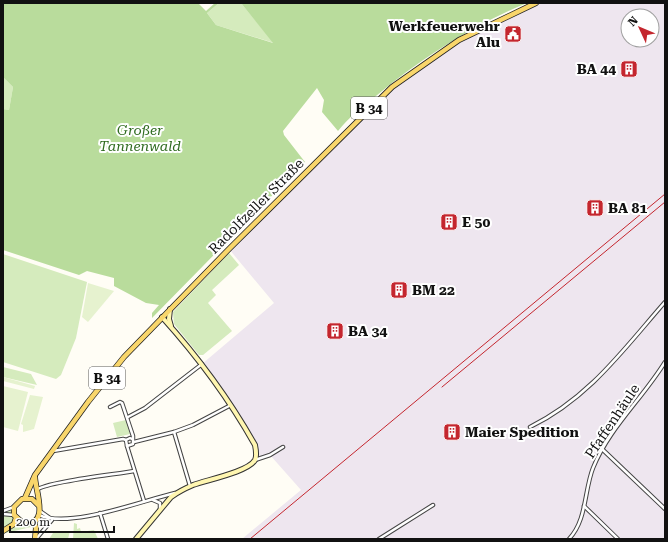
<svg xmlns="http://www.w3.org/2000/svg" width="668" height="542" viewBox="0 0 668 542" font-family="'Roboto Serif',serif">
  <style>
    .industrial { fill: #eee6ef; fill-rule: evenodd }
    .green { fill: #d5ebbd }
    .forest { fill: #b9dc9c }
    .pitch { fill: #e6f2cf }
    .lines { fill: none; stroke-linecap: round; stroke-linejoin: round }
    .street-casing { stroke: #444; stroke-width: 4.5 }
    .secondary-casing { stroke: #333; stroke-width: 6 }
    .primary-casing { stroke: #222; stroke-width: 6 }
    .street { stroke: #fff; stroke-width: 2.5 }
    .secondary { stroke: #fff6b0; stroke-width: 4 }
    .primary { stroke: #f9d66b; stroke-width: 4.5 }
    .rail { stroke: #c4262e; stroke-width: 1 }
    .labels { text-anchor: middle; stroke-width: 4; stroke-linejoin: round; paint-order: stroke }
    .shield { fill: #fff; stroke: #585858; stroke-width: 1 }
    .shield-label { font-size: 13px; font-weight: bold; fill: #111 }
    .poi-label { font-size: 14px; font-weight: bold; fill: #111; stroke: #fff; text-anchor: start }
    .park-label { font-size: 14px; font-style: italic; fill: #2f6b1f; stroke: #fff }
    .street-label { font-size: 14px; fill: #111; stroke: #fff }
  </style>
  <rect width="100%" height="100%" fill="#fffdf5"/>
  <!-- industrial -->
  <path class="industrial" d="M536,3H665V539H242L301,490L270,455L255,460L254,445L202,364L274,303L229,249L381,96L459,40ZM628,16H652V40H628Z"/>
  <!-- green -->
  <g class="green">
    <polygon points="219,3 241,3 274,43 216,25 207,13"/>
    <polygon points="3,77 13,87 9,110 3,109"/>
    <polygon points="229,253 239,265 212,290 216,295 208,303 232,331 203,355 199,355 174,324 173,312"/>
    <polygon points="3,254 87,282 76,338 61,375 56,379 3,362"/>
    <polygon points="3,367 31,374 37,385 3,377"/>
    <polygon points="126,420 130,434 117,437 113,423"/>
    <polygon points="14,507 16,518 31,523 31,527 6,533 5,530 3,531 3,511"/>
    <polygon points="74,523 77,524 77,529 80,528 81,532 94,530 98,539 73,539"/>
    <polygon points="70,531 68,539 49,539 53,533"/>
  </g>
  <!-- forest -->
  <path class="forest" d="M3,3H198L206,11L215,3H219L207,13L216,25L273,43L241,3H527C471,26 422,58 376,96C362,107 349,117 338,131L322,112L324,100L317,88L283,131L284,135L305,162L152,318V313L159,305L146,303L114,286V278L87,271L79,275L3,250V109L9,110L13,87L3,77Z"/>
  <!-- pitch -->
  <g class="pitch">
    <polygon points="88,283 114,291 88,322 82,317"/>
    <polygon points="3,377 35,386 34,389 3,381"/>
    <polygon points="3,386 28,392 18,431 3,427"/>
    <polygon points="30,395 43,397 34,429 23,432 23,425 21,424"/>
  </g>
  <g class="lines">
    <defs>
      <g id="street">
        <polyline points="110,407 120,402 122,403 133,436 133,444 127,446 126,440 130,438 132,439"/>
        <polyline points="128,417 145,408 202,364"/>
        <path d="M530,427C589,398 623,350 665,302"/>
        <polyline points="174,432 190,486"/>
        <polyline points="134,442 174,432 193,425 231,405"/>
        <polyline points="127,446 144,501"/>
        <polyline points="602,449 665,509"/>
        <polyline points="53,451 123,439 126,440"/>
        <polyline points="255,460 270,455 283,447"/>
        <path d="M37,490C44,482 119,474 134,471"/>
        <polyline points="153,500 160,503 160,509"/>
        <polyline points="584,506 618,539"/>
        <polyline points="3,511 14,507"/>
        <polyline points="40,511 50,518"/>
        <polyline points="100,513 108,539"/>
        <polyline points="3,514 14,515"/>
        <path d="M39,515C70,529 141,501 175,493"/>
        <polyline points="36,539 52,520"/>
        <polyline points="379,539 433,505"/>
        <path d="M569,539C587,520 584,491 593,468C609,428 643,398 665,362"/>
      </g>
      <g id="secondary">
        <polyline points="170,309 169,319 171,326"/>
        <path d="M136,539L171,497C178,492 186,488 193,485C206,480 248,472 255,460C257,456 256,450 255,445C228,397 199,358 162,317"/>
      </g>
      <g id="primary">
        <path d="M35,477C35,490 51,527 23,523L14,515V507L22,499H32L39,506"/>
        <polyline points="25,498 35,475 88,402 124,357 229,249 392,87 459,40 536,3"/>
        <polyline points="34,521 36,528 35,539"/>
        <polyline points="3,531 14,524 16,518"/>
      </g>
    </defs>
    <!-- street casing -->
    <use href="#street" class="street-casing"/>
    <!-- secondary casing -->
    <use href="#secondary" class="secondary-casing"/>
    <!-- primary casing -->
    <use href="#primary" class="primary-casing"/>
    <!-- street -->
    <use href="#street" class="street"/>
    <!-- secondary -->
    <use href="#secondary" class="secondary"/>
    <!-- primary -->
    <use href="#primary" class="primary"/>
    <!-- rail -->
    <g class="rail">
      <polyline points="442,387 665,202"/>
      <polyline points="250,539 665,194"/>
    </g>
  </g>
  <!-- icons -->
  <defs>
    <symbol id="civic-square" viewBox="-11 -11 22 22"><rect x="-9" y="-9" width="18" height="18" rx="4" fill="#c4262e" stroke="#fff"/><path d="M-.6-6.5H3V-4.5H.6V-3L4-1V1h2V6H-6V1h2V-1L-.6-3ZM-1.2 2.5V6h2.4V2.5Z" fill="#fff"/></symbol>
    <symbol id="building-square" viewBox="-11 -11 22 22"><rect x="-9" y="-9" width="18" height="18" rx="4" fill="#c4262e" stroke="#fff"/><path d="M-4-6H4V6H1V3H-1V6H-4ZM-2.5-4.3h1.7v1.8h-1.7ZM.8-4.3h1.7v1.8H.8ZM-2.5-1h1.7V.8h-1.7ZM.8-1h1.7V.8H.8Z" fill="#fff"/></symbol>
  </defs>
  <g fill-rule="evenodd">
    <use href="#civic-square" x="503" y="24" width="20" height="20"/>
    <use href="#building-square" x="619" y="59" width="20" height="20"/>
    <use href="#building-square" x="585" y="198" width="20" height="20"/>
    <use href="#building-square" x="439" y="212" width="20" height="20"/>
    <use href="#building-square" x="389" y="280" width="20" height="20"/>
    <use href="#building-square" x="325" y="321" width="20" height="20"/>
    <use href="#building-square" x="442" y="422" width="20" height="20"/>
  </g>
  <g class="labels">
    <!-- shield labels -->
    <g class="shield">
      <rect x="351" y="97" width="36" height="22" rx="3"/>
      <rect x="89" y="367" width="36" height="22" rx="3"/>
    </g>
    <g class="shield-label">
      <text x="369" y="113">B 34</text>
      <text x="107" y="383">B 34</text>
    </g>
    <!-- poi labels -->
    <g class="poi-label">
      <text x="500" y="31" text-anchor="end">Werkfeuerwehr<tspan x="500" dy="16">Alu</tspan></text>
      <text x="616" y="74" text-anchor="end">BA 44</text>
      <text x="608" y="213">BA 81</text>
      <text x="462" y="227">E 50</text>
      <text x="412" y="295">BM 22</text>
      <text x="348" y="336">BA 34</text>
      <text x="465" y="437">Maier Spedition</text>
    </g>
    <!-- park labels -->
    <g class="park-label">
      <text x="140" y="135">Großer<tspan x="140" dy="16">Tannenwald</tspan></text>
    </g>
    <!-- street labels -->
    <g class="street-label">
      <text transform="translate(256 206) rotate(-45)" y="5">Radolfzeller Straße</text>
      <text transform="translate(612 421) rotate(-56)" y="5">Pfaffenhäule</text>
    </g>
  </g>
  <!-- border -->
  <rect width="668" height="542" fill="none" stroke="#111111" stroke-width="8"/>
  <!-- north arrow -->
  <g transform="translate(640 28) rotate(314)"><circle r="19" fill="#ffffff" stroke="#a0a0a0"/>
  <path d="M0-3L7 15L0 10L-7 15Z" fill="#c4262e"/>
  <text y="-6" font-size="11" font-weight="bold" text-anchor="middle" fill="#111111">N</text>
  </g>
  <!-- scale -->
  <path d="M10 526v6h104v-6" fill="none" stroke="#111111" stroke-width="2"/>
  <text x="16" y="526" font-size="12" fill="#111111" stroke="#ffffff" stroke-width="3" paint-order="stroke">200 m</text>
</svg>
